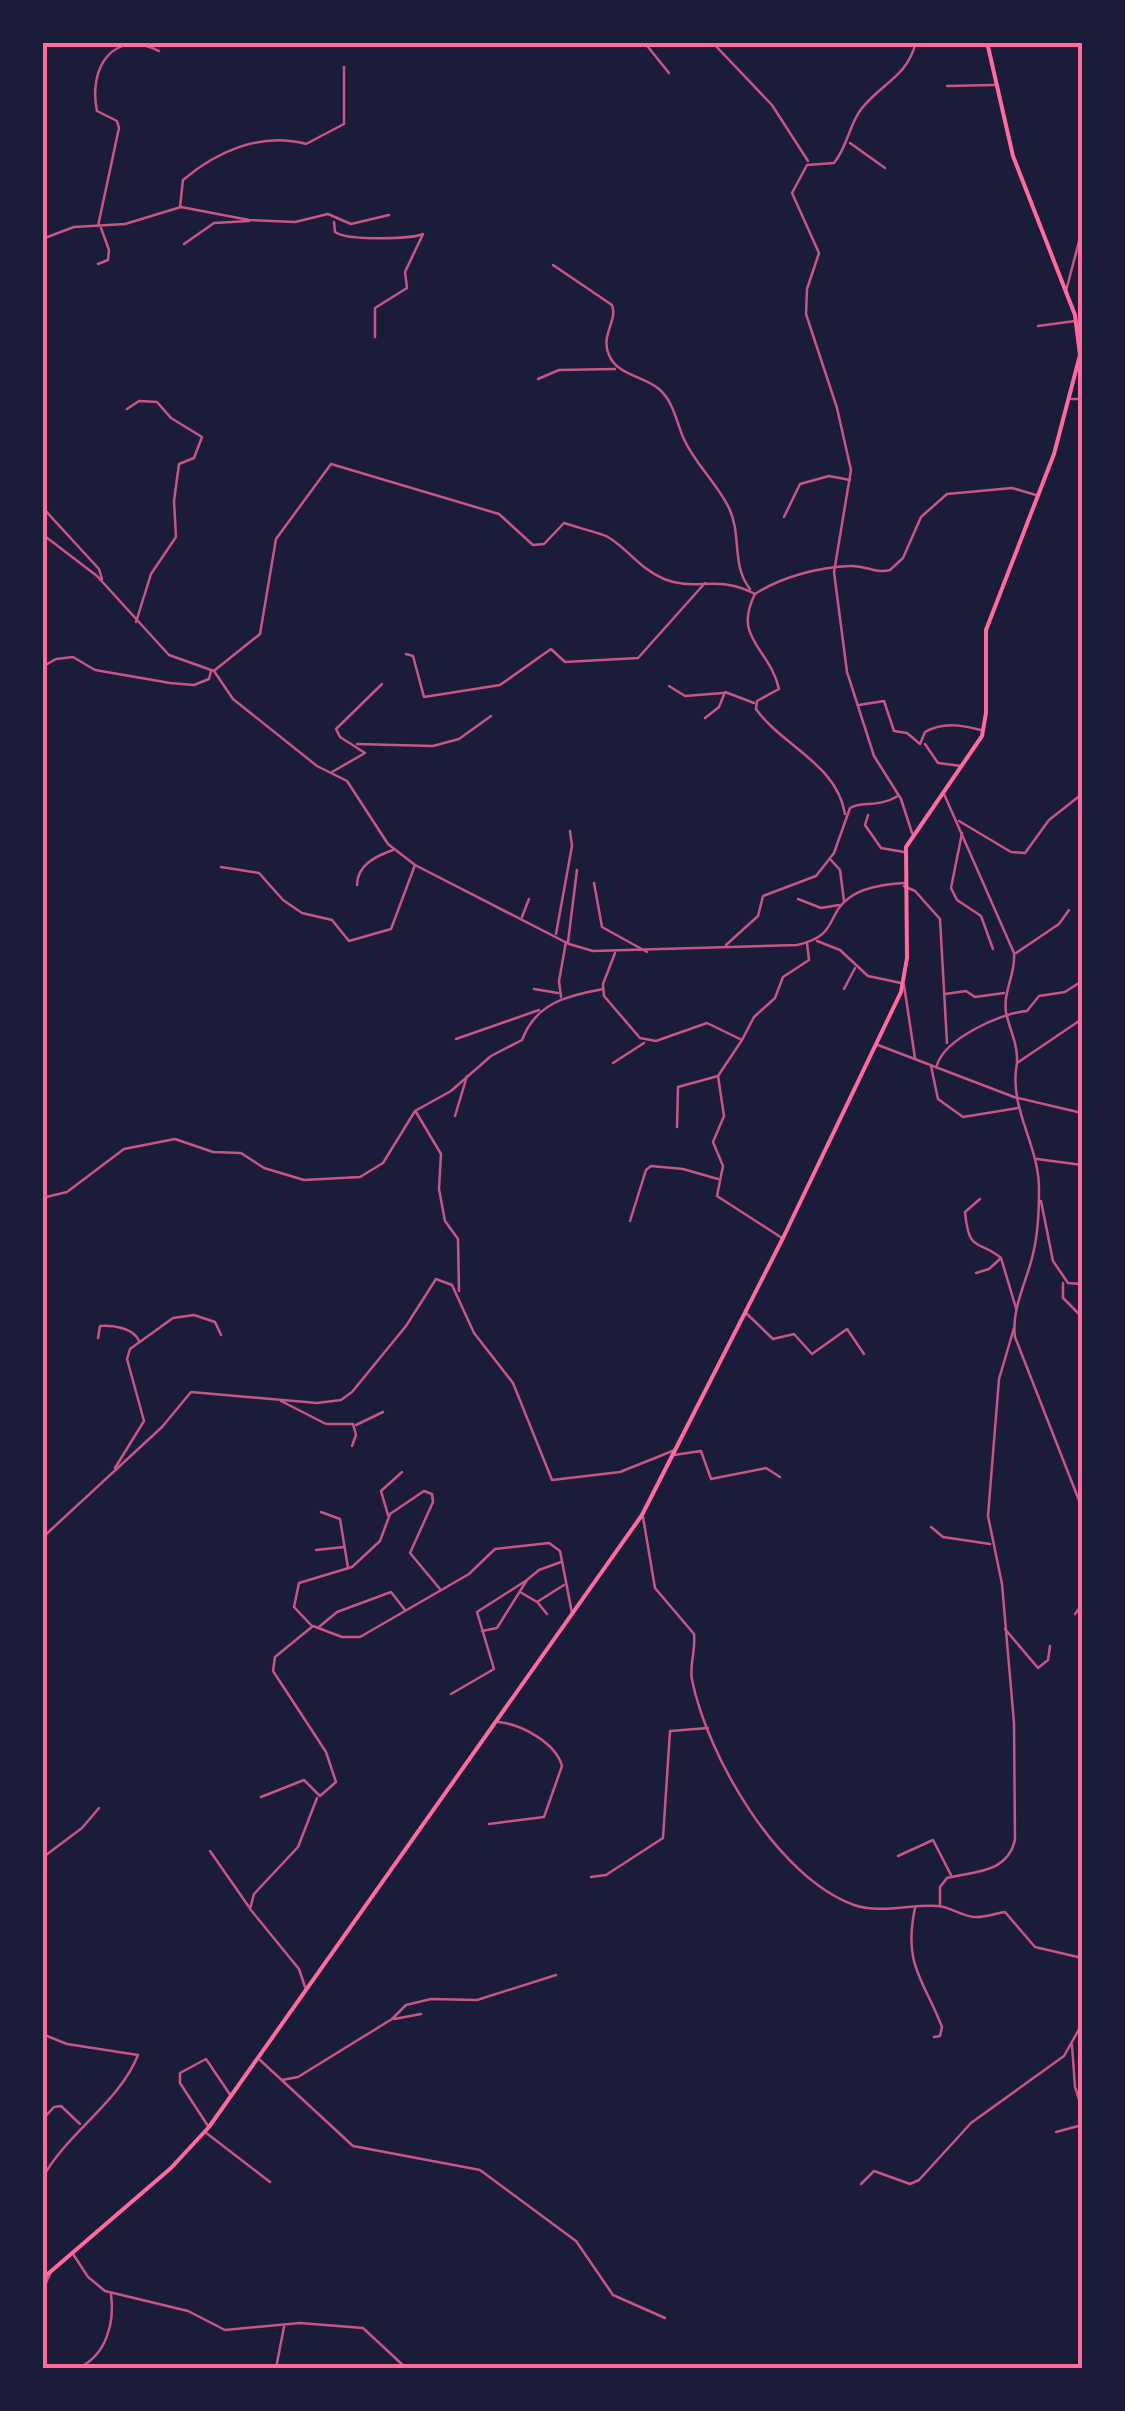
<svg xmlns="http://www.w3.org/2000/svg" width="1125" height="2411" viewBox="0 0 1125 2411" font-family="'Varela Round',sans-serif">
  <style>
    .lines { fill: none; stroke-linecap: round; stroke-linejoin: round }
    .minor { stroke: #c65784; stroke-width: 2.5 }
    .tertiary { stroke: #c65784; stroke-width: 2.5 }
    .secondary { stroke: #ff6b9d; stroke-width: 4 }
    .neatline { fill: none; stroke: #ff6b9d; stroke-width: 4 }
  </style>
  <rect width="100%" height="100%" fill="#1b1b3a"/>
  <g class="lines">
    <!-- minor -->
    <g class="minor">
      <polyline points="644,42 669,73"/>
      <polyline points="712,42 772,105 808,161"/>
      <polyline points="947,86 994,85"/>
      <polyline points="850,143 885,168"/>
      <path d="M180,207L183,180C217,151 261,132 306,144L344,124V67"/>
      <path d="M334,222L335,232C347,241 411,239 423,234L405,272L407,288L375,308V337"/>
      <path d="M98,226L119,128L117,121L97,111C88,68 113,28 159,51"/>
      <polyline points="42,239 74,227 125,224 181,207 249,220 295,222 328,214 351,224 389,215"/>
      <polyline points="184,244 214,223 249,221"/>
      <polyline points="98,264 108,260 109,250 101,228"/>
      <path d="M553,265L612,305C618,321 600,335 609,355C617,375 643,376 659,389C673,401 676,420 683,437C694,463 717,483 729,508C742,535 731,565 750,589"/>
      <polyline points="1066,291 1082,230"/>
      <polyline points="1038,326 1075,321"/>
      <polyline points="538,379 559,370 615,369"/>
      <polyline points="1071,399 1082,399"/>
      <polyline points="127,409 139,401 157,402 171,418 202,437 194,458 179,464 174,501 176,537 151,574 136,622"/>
      <polyline points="42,507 99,569 102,579"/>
      <polyline points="784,517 800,484 829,476 850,480"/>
      <polyline points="406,654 413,656 424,697 500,685 551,649 565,662 638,658 705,583"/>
      <polyline points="42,667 56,659 73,657 95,670 170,683 194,685 209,679 211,671"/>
      <path d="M215,670L260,634L276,539L331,464L499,514L533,545L544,544L564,523C572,526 604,534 608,537C628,549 640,569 664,579C695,592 718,574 755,594"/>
      <polyline points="669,686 685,696 723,693"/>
      <path d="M859,705L884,701L894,731L907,733L920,744L925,732C943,722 962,725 981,730"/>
      <polyline points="705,718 719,707 725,692 754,703"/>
      <polyline points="357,744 433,746 459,739 491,716"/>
      <polyline points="925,744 938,763 961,766"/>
      <polyline points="332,772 365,753 340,737 336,729 382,684"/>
      <path d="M944,794L1014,953C1016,974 1003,990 1006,1012C1009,1029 1018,1043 1017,1062"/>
      <path d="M845,814C837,764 782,746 756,709L757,701L779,689C770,648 732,639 755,594C781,577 819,567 850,566C865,565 875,574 890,570L903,558L921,517L947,494L1012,488L1036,495"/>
      <polyline points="868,815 865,825 881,848 904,852"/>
      <polyline points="959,821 1011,852 1025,853 1049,820 1082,794"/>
      <path d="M912,833L901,799L874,756L847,672L834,572L851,470L837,408L806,314L807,289L819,253L792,193L807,165L834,163C848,146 849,124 862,108C883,82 907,77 916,42"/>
      <polyline points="962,833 951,888 957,900 981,916 993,949"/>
      <polyline points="831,860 840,870 844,901"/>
      <polyline points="221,867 259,873 283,900 302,913 332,920 349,941 391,929 415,865"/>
      <polyline points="594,883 602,927 647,952"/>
      <path d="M357,885C357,865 376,856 393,850"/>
      <polyline points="904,886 915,891 940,919 947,1043"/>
      <polyline points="798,899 821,908 839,905"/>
      <polyline points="522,917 529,899"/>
      <polyline points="556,934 572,846 570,831"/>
      <polyline points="568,942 577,870"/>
      <path d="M726,945L758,916L763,896L816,876L834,853L850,808C861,801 878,808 898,796"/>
      <polyline points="615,953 603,984 604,996 640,1038 656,1041 707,1023 742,1040 754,1017 775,998 783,977 809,960 807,943"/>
      <polyline points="1016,953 1059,924 1069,910"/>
      <polyline points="904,985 915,1058"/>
      <polyline points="1082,985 1082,1002"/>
      <polyline points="534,989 558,993"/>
      <polyline points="844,989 855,968"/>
      <polyline points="945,994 966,991 975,997 1004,993"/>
      <polyline points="561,997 559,981 566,942"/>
      <path d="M1082,1019L1017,1063C1008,1109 1040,1145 1039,1191C1039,1211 1038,1234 1033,1254C1027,1281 1011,1309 1015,1337L1082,1508"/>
      <polyline points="456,1039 539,1010"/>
      <polyline points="613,1063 644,1043"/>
      <path d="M937,1065C945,1039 1000,1013 1027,1011L1039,996L1065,992L1082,981"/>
      <polyline points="931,1066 938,1099 963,1117 1018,1108"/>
      <polyline points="718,1076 724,1116 713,1142 723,1166 717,1196 782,1238"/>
      <polyline points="416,1112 441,1154 439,1189 445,1221 458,1239 459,1291"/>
      <polyline points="455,1116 467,1076"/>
      <polyline points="677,1127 678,1087 718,1076 742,1040"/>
      <polyline points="1037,1159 1082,1165"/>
      <path d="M42,1198L67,1192L124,1149L175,1139L213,1152L241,1153L264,1168L304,1180L360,1177L383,1163L415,1111L451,1091L491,1056L522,1040C536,1003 566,996 603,989"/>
      <path d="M980,1199L965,1212C969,1254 978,1239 1001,1258L1016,1308"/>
      <polyline points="1041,1201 1053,1261 1068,1283 1082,1284"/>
      <polyline points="630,1221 646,1170 651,1166 683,1169 718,1179"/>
      <polyline points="976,1273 989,1269 1000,1259"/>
      <polyline points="1063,1283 1063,1298 1082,1317 1081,1332"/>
      <polyline points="746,1313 773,1339 794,1334 812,1354 847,1329 864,1354"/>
      <path d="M98,1338L100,1326C113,1325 134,1328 139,1341"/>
      <polyline points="281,1401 326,1424 353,1424 356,1435 352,1446"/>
      <polyline points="356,1425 383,1412"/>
      <polyline points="674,1455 701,1451 711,1479 766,1468 780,1477"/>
      <polyline points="115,1468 144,1421 127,1359 130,1349 173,1318 194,1315 215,1322 221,1335"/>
      <polyline points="321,1512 340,1519 348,1568"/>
      <polyline points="388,1515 381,1491 402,1472"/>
      <path d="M643,1517L655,1588L694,1634C696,1650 689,1665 692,1680C708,1757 777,1877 854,1905C880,1914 911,1904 938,1906C951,1907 963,1917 975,1917C985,1918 996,1913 1005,1912L1035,1947L1082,1958"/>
      <polyline points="931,1527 943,1537 990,1544"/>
      <polyline points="42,1538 162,1427 191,1392 317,1403 341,1400 352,1392 406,1326 436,1279 452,1285 474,1333 513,1383 552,1480 620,1472 675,1450"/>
      <polyline points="316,1550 344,1547"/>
      <polyline points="520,1592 537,1602 564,1585"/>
      <polyline points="538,1603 547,1614"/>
      <polyline points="1075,1614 1082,1605"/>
      <polyline points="311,1625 294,1607 299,1583 352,1567 380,1541 390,1514 424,1491 432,1494 433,1502 410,1553 440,1589"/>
      <polyline points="319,1627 337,1612 391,1592 405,1610"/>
      <polyline points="1005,1629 1038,1668 1048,1660 1050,1646"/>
      <polyline points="482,1631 497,1628 527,1580 539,1570 561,1562"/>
      <polyline points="451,1694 494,1669 477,1612 527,1580"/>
      <polyline points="261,1797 304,1780 320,1796 336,1782 326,1752 273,1671 275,1657 313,1626 342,1637 360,1637 469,1574 495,1549 549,1543 560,1551 572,1613"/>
      <path d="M489,1824L544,1817L562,1766C556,1743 521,1724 498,1722"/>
      <polyline points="210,1851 249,1907"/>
      <polyline points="898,1856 933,1840 951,1875"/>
      <polyline points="42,1858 82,1828 99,1808"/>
      <polyline points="591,1877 606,1875 663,1838 670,1731 708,1728"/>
      <path d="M940,1905V1887L947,1878C973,1871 1007,1874 1015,1840L1014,1723L1002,1584L988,1516L999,1379L1014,1328"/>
      <path d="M915,1908C903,1965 923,1978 942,2027L940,2036L934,2037"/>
      <polyline points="306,1990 299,1969 250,1909 254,1894 298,1847 317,1798"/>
      <polyline points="42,2001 42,2027"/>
      <polyline points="394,2019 421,2014"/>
      <path d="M42,2034L67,2044L138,2055C119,2103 67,2132 42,2179"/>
      <polyline points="1072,2045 1075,2087 1082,2108"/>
      <polyline points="260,2060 353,2146 480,2170 576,2241 613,2295 665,2318"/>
      <polyline points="282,2080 298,2077 392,2019 406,2005 431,1999 477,2000 556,1975"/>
      <polyline points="42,2120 54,2107 61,2106 80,2124"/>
      <polyline points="208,2126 180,2083 180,2073 206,2059 231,2096"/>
      <polyline points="205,2132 270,2182"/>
      <polyline points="1056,2132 1082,2125"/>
      <polyline points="861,2184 874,2171 910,2184 919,2180 971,2123 1064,2056 1082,2024"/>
      <polyline points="73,2254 88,2277 105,2291 188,2311 225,2330 300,2323 363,2328 406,2368"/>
      <polyline points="42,2291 51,2272"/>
      <path d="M78,2368C106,2356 115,2323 111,2294"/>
      <polyline points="276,2368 284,2327"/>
    </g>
    <!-- tertiary -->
    <g class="tertiary">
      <path d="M42,534L97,576L169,655L214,671L233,699L317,766L347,781L388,844L415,865L569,944L593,951L797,945C839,936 826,914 849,898C863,887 887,884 904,883"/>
      <polyline points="817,941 840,950 868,976 901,983"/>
      <polyline points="878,1045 1014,1097 1082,1113"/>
    </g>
    <!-- secondary -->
    <polyline class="secondary" points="42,2279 171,2168 209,2127 642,1515 783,1238 901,992 907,958 906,847 982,736 986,713 986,630 1054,454 1080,355 1075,315 1013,156 987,42"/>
  </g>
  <!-- border -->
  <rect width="1125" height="2411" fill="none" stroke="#1b1b3a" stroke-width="90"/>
  <rect x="45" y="45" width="1035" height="2321" class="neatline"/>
</svg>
